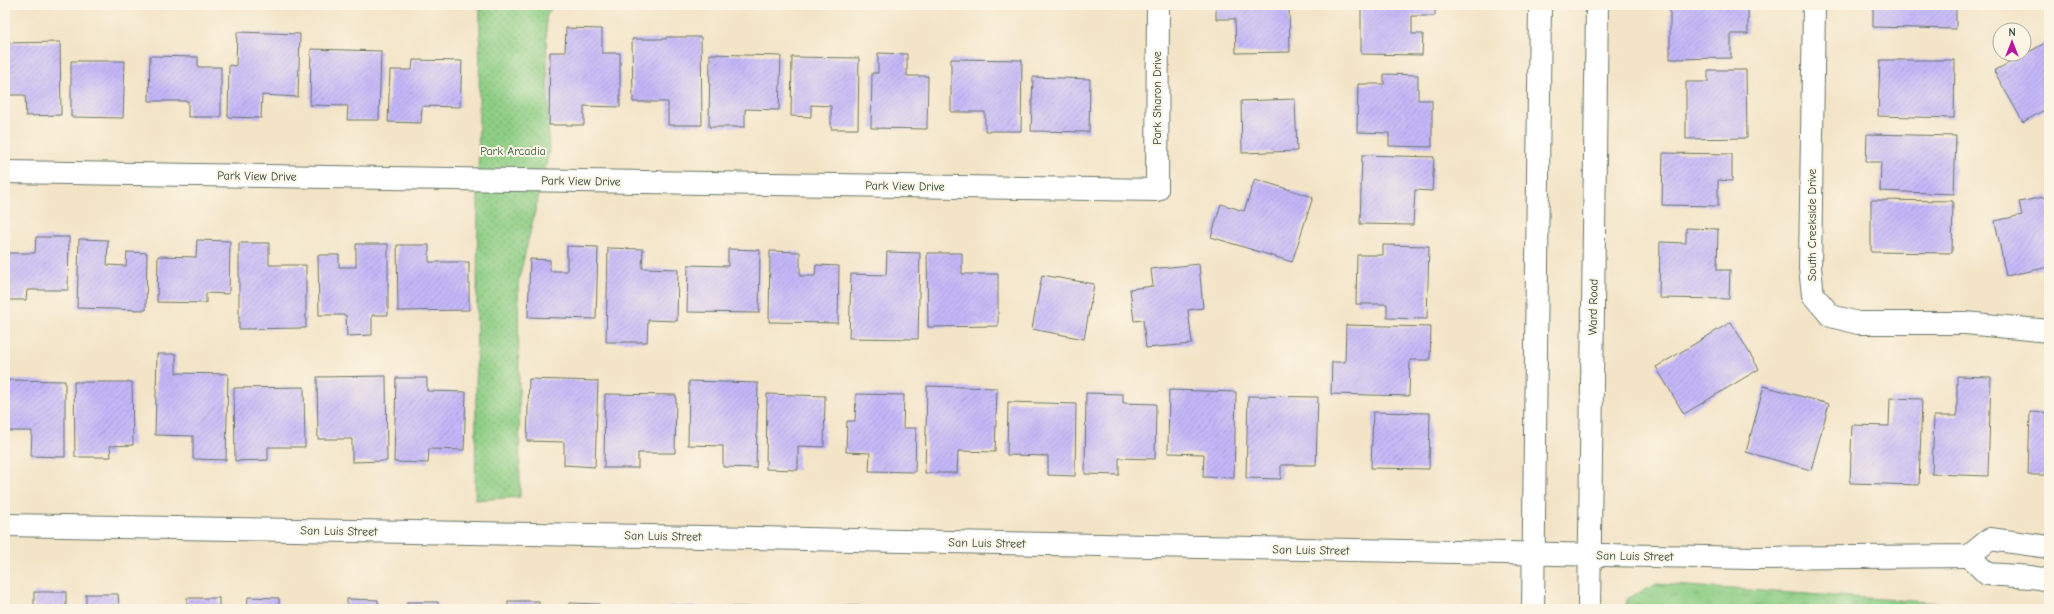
<svg xmlns="http://www.w3.org/2000/svg" width="2054" height="614" viewBox="0 0 2054 614" font-family="'Comic Neue',sans-serif">
  <style>
    .grass { fill: url(#grass-tufts); stroke: #56865c }
    .park { fill: url(#park-dots); stroke: #56865c }
    .building { fill: url(#building-hatch) }
    .lines { fill: none; stroke-linecap: round; stroke-linejoin: round }
    .minor-casing { stroke: #697767; stroke-width: 24 }
    .minor { stroke: #fff; stroke-width: 22 }
    .labels { text-anchor: middle; stroke-width: 4; stroke-linejoin: round; paint-order: stroke }
    .street-label { font-size: 12px; fill: #1f3d34; stroke: #fcf5e5 }
    .park-label { font-size: 12px; fill: #355a44; stroke: #fcf5e5 }
  </style>
  <defs>
    <pattern id="grass-tufts" width="24" height="20" patternUnits="userSpaceOnUse"><rect width="24" height="20" fill="#8ece85"/><path d="M3 7l-1-3M5 7V3M7 7l1-3M15 17l-1-3M17 17v-4M19 17l1-3" fill="none" stroke="#73a86e"/></pattern>
    <pattern id="park-dots" width="8" height="8" patternUnits="userSpaceOnUse"><rect width="8" height="8" fill="#8ece85"/><path d="M2 2h.1M6 6h.1" fill="none" stroke="#73a86e" stroke-width="1.8" stroke-linecap="round"/></pattern>
    <pattern id="building-hatch" width="6" height="6" patternUnits="userSpaceOnUse"><rect width="6" height="6" fill="#c4b7f9"/><path d="M-1 1l2-2M0 6l6-6M5 7l2-2" fill="none" stroke="#9f96ca"/></pattern>
  </defs>
  <rect width="100%" height="100%" fill="#fcf5e5"/>
  <filter id="ink" filterUnits="userSpaceOnUse"><feTurbulence type="fractalNoise" baseFrequency=".025" numOctaves="2"/><feDisplacementMap in="SourceGraphic" scale="8" xChannelSelector="R" yChannelSelector="G"/><feConvolveMatrix kernelMatrix="1 2 1 2 8 2 1 2 1" color-interpolation-filters="sRGB"/></filter>
  <filter id="wash" filterUnits="userSpaceOnUse"><feTurbulence type="fractalNoise" baseFrequency=".012" numOctaves="4" result="noise"/><feDisplacementMap in="SourceGraphic" scale="16" xChannelSelector="R" yChannelSelector="G"/><feGaussianBlur stdDeviation="0.9" result="paint"/><feColorMatrix in="noise" values="0 0 0 0 0 0 0 0 0 0 0 0 0 0 0 0 0 1.4 0 .05"/><feComposite in="paint" operator="in"/></filter>
  <g filter="url(#wash)">
    <rect width="100%" height="100%" fill="#f3e4c7"/>
    <!-- grass -->
    <polygon class="grass" points="1657,584 1972,605 1991,609 1624,609 1628,598"/>
    <!-- park -->
    <polygon class="park" points="480,5 553,5 546,17 549,152 518,283 520,497 475,500"/>
    <g id="blocks">
      <!-- building -->
      <g class="building">
        <polygon points="1216,5 1289,5 1290,52 1236,53 1235,19 1216,19"/>
        <polygon points="1361,5 1435,5 1435,16 1412,16 1412,34 1423,34 1422,55 1361,54"/>
        <polygon points="1670,5 1748,5 1748,34 1731,34 1731,58 1670,59"/>
        <polygon points="1873,5 1956,5 1956,29 1873,27"/>
        <polygon points="566,28 602,29 602,53 620,53 620,107 584,106 584,125 549,125 550,52 565,52"/>
        <polygon points="237,32 300,34 298,97 262,95 261,118 228,117 229,65 236,66"/>
        <polygon points="666,37 701,37 702,125 668,125 668,102 633,102 632,39 666,39"/>
        <polygon points="60,42 61,115 26,116 25,95 5,95 5,43"/>
        <polygon points="2047,42 2049,45 2049,110 2048,108 2023,122 1994,71"/>
        <polygon points="311,49 381,51 379,120 347,120 348,106 310,105"/>
        <polygon points="878,53 907,54 907,76 928,76 927,129 871,128 872,73 878,73"/>
        <polygon points="710,54 781,56 779,110 745,109 745,127 709,127"/>
        <polygon points="150,56 198,57 198,67 221,67 221,117 188,117 188,101 149,101"/>
        <polygon points="792,57 859,58 858,129 831,129 831,106 811,105 811,117 791,116"/>
        <polygon points="951,59 1022,60 1021,131 985,131 985,112 951,112"/>
        <polygon points="413,60 462,61 460,107 422,106 421,123 388,122 390,70 412,70"/>
        <polygon points="1880,60 1955,60 1954,118 1878,116"/>
        <polygon points="71,61 125,61 123,118 71,117"/>
        <polygon points="1708,70 1746,70 1747,138 1686,139 1686,82 1708,82"/>
        <polygon points="1384,74 1418,75 1418,100 1432,100 1432,147 1389,146 1389,133 1357,132 1358,84 1384,84"/>
        <polygon points="1033,77 1090,79 1089,132 1031,131"/>
        <polygon points="1295,99 1297,151 1242,153 1241,101"/>
        <polygon points="1867,134 1956,136 1954,194 1880,191 1881,162 1866,162"/>
        <polygon points="1663,153 1732,154 1732,181 1718,180 1718,206 1662,205"/>
        <polygon points="1362,155 1434,157 1432,191 1415,190 1413,225 1360,224"/>
        <polygon points="1255,179 1313,197 1292,262 1211,237 1221,204 1244,211"/>
        <polygon points="2049,196 2049,267 2006,276 1995,221 2022,215 2019,202"/>
        <polygon points="1871,200 1953,201 1952,253 1871,252"/>
        <polygon points="1686,228 1718,229 1717,270 1730,270 1729,299 1659,298 1660,242 1686,243"/>
        <polygon points="36,237 69,237 68,290 27,290 26,300 5,300 5,253 35,253"/>
        <polygon points="79,239 108,240 107,265 126,266 127,252 147,253 146,310 77,308"/>
        <polygon points="197,240 230,241 229,294 206,293 206,303 157,302 158,256 196,257"/>
        <polygon points="239,243 269,243 269,265 306,265 306,328 239,329"/>
        <polygon points="356,244 388,244 388,315 372,315 372,335 347,336 346,315 319,315 318,255 339,255 339,267 356,267"/>
        <polygon points="397,245 429,245 429,262 469,262 469,310 398,311"/>
        <polygon points="1383,245 1429,246 1427,319 1387,318 1387,304 1356,304 1357,255 1383,255"/>
        <polygon points="567,246 598,247 596,319 528,317 530,259 550,260 550,271 567,271"/>
        <polygon points="608,248 643,249 642,268 678,269 677,321 648,320 647,342 606,342"/>
        <polygon points="728,249 760,250 759,313 687,312 688,265 728,266"/>
        <polygon points="770,251 800,252 800,276 815,276 816,265 839,266 838,323 769,322"/>
        <polygon points="887,252 920,253 918,339 849,338 851,274 886,275"/>
        <polygon points="927,253 962,253 962,274 998,274 998,326 928,327"/>
        <polygon points="1199,264 1203,308 1188,310 1192,344 1146,348 1143,320 1134,321 1130,289 1153,286 1151,269"/>
        <polygon points="1042,275 1094,284 1084,339 1032,329"/>
        <polygon points="1731,322 1759,369 1684,414 1656,367"/>
        <polygon points="1346,325 1431,327 1430,360 1410,360 1409,396 1331,394 1332,362 1345,362"/>
        <polygon points="157,354 176,354 176,373 228,374 226,460 193,459 193,436 155,435"/>
        <polygon points="386,376 387,461 352,462 352,439 318,439 317,377"/>
        <polygon points="1957,376 1991,377 1988,476 1932,474 1934,416 1957,416"/>
        <polygon points="396,378 427,378 427,391 466,392 464,450 429,449 428,463 394,462"/>
        <polygon points="529,379 598,381 595,467 564,465 564,442 527,441"/>
        <polygon points="7,380 65,381 65,457 31,456 32,431 6,431"/>
        <polygon points="689,381 758,383 756,468 723,467 723,446 688,445"/>
        <polygon points="74,382 132,382 133,445 110,446 111,457 75,457"/>
        <polygon points="927,386 997,388 995,452 958,451 957,473 925,473"/>
        <polygon points="1764,386 1829,404 1811,470 1746,452"/>
        <polygon points="304,387 305,447 268,447 268,460 235,461 234,388"/>
        <polygon points="1169,390 1236,392 1234,478 1203,477 1204,454 1168,453"/>
        <polygon points="1086,393 1123,394 1123,403 1156,404 1155,459 1119,458 1119,475 1085,474"/>
        <polygon points="605,394 676,395 675,453 638,453 638,468 604,468"/>
        <polygon points="767,394 825,396 824,447 798,446 798,470 766,469"/>
        <polygon points="856,394 904,395 903,428 916,428 915,472 869,471 870,453 846,452 847,421 855,421"/>
        <polygon points="1248,396 1318,397 1316,465 1281,465 1281,479 1246,478"/>
        <polygon points="1890,398 1922,399 1919,485 1850,483 1852,425 1889,426"/>
        <polygon points="1008,402 1076,404 1075,476 1048,475 1048,456 1007,455"/>
        <polygon points="1373,412 1430,413 1429,469 1371,468"/>
        <polygon points="2030,412 2049,413 2049,475 2028,475"/>
        <rect x="34" y="592" width="32" height="17"/>
        <polygon points="86,594 118,594 119,609 86,609"/>
        <polygon points="248,597 279,598 279,609 247,609"/>
        <rect x="187" y="598" width="32" height="11"/>
        <polygon points="347,599 378,600 378,609 347,609"/>
        <rect x="508" y="601" width="31" height="8"/>
        <rect x="407" y="602" width="31" height="7"/>
        <polygon points="569,603 599,604 599,609 568,609"/>
        <rect x="667" y="606" width="32" height="3"/>
        <rect x="828" y="606" width="31" height="3"/>
        <rect x="728" y="607" width="32" height="2"/>
      </g>
    </g>
  </g>
  <g filter="url(#ink)">
    <use href="#blocks" fill-opacity="0" stroke="#697767" stroke-width="1"/>
    <g class="lines">
      <defs>
        <g id="minor">
          <polyline points="1814,5 1810,268 1813,295 1831,316 1858,323 1965,323 2049,331"/>
          <polyline points="5,172 1157,190 1158,5"/>
          <polyline points="5,525 704,537 1752,558 1969,556 1990,539 2049,547"/>
          <polyline points="1969,556 1987,574 2031,577 2049,580"/>
          <polyline points="1533,609 1540,5"/>
          <polyline points="1589,609 1597,5"/>
        </g>
      </defs>
      <!-- minor casing -->
      <use href="#minor" class="minor-casing"/>
      <!-- minor -->
      <use href="#minor" class="minor"/>
    </g>
  </g>
  <g class="labels">
    <!-- street labels -->
    <g class="street-label">
      <text transform="translate(1157 98) rotate(-90)" y="4">Park Sharon Drive</text>
      <text transform="translate(257 176) rotate(1)" y="4">Park View Drive</text>
      <text transform="translate(581 181) rotate(1)" y="4">Park View Drive</text>
      <text transform="translate(905 186) rotate(1)" y="4">Park View Drive</text>
      <text transform="translate(1812 225) rotate(-90)" y="4">South Creekside Drive</text>
      <text transform="translate(1593 307) rotate(-89)" y="4">Ward Road</text>
      <text transform="translate(339 531) rotate(1)" y="4">San Luis Street</text>
      <text transform="translate(663 536) rotate(1)" y="4">San Luis Street</text>
      <text transform="translate(987 543) rotate(1)" y="4">San Luis Street</text>
      <text transform="translate(1311 550) rotate(1)" y="4">San Luis Street</text>
      <text transform="translate(1635 556) rotate(1)" y="4">San Luis Street</text>
    </g>
    <!-- park labels -->
    <g class="park-label">
      <text x="513" y="155">Park Arcadia</text>
    </g>
  </g>
  <!-- margin -->
  <rect width="2054" height="614" fill="none" stroke="#fcf5e5" stroke-width="20"/>
  <!-- north arrow -->
  <g transform="translate(2012 42)"><circle r="19" fill="#fcf5e5" stroke="#a4ab9e"/>
  <path d="M0-3L7 15L0 10L-7 15Z" fill="#b5179e"/>
  <text y="-6" font-size="11" font-weight="bold" text-anchor="middle" fill="#1f3d34">N</text>
  </g>
</svg>
